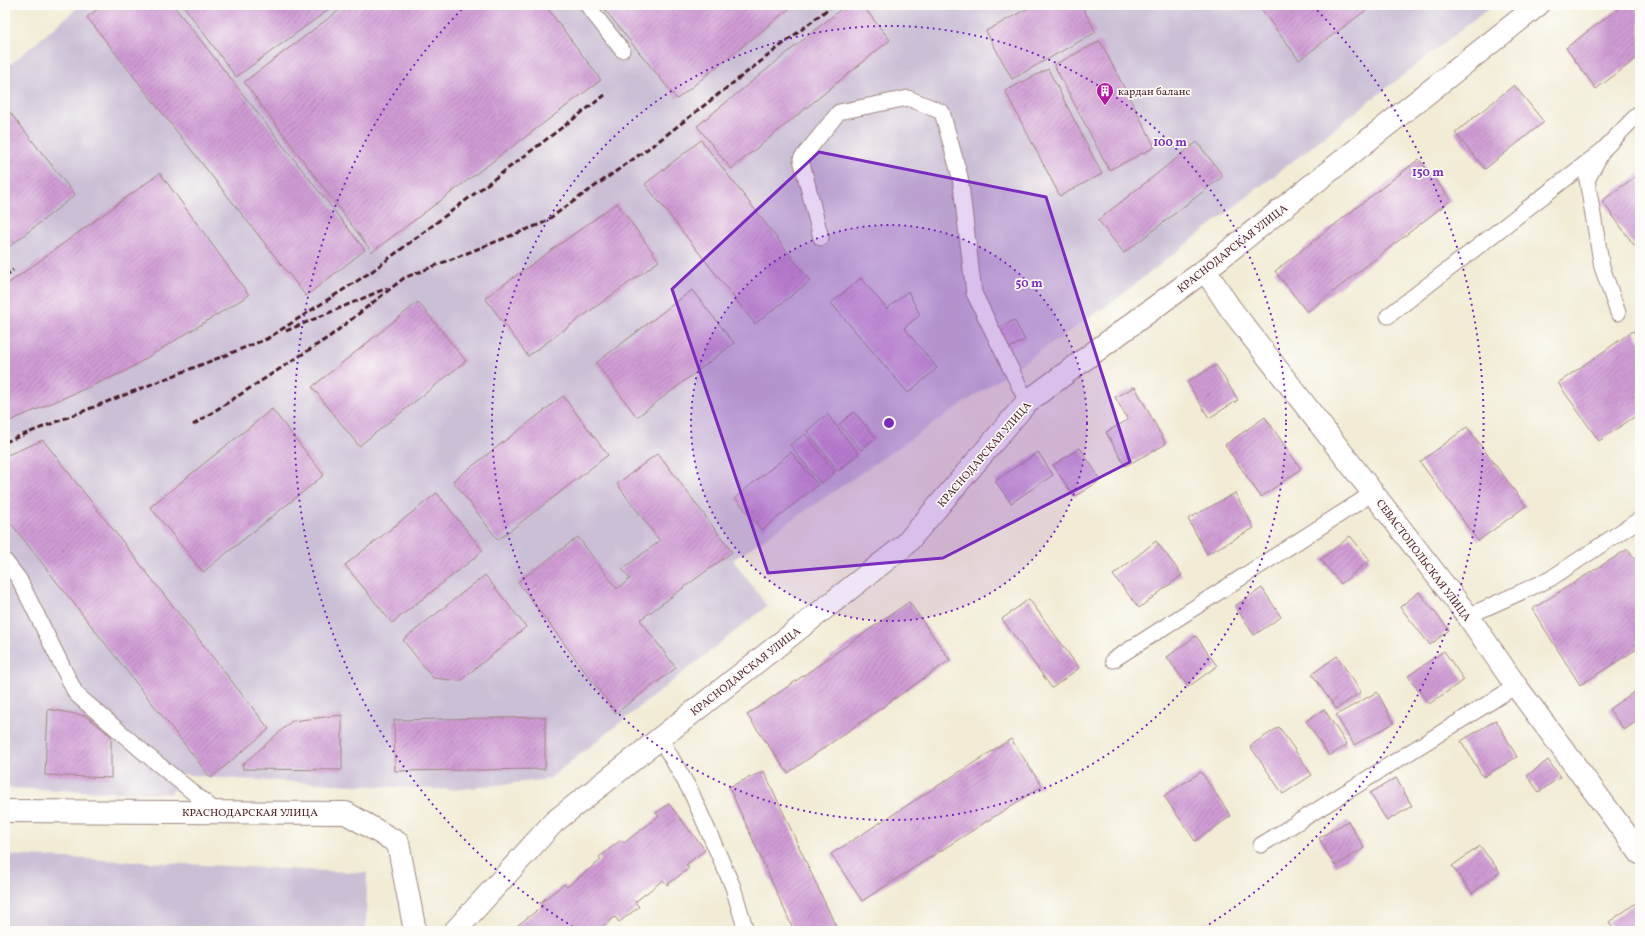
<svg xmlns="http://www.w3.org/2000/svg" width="1645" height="936" viewBox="0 0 1645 936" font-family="Vollkorn,serif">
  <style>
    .industrial { fill: #cbbfd5 }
    .building { fill: url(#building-hatch) }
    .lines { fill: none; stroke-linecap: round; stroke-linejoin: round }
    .service-casing { stroke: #9e8680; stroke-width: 17 }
    .minor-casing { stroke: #9e8680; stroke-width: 24 }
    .service { stroke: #fff; stroke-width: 15 }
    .minor { stroke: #fff; stroke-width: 22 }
    .rail { stroke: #4a1f2b; stroke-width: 3; stroke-dasharray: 6 3; stroke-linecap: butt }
    .marked { fill: #7b2cbf; fill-opacity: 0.2; stroke: #7b2cbf; stroke-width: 3; stroke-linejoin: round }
    .ring { fill: none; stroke: #7b2cbf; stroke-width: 2; stroke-dasharray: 2 4 }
    .labels { text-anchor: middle; stroke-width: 3.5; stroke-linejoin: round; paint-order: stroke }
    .poi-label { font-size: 11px; fill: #4a1f2b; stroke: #fdfcf7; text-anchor: start }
    .street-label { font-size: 11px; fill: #4a1f2b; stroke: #fdfcf7 }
    .centre { fill: #7b2cbf; stroke: #fdfcf7; stroke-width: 2 }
    .ring-label { font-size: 12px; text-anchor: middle; font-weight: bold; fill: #7b2cbf; stroke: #fdfcf7; stroke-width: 3.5; stroke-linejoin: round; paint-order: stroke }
  </style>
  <defs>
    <pattern id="building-hatch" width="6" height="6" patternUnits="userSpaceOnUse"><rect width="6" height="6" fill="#d09cd5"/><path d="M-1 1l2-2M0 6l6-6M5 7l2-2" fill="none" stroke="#ab7fad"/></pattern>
  </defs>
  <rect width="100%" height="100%" fill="#fdfcf7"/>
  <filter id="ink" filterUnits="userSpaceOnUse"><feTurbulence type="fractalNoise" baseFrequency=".025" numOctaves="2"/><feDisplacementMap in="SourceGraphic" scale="8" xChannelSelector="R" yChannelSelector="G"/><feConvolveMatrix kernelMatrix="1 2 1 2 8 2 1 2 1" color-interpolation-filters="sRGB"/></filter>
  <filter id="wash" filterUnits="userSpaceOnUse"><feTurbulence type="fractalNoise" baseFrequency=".012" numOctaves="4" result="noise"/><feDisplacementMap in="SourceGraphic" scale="16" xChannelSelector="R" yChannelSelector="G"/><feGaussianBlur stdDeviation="0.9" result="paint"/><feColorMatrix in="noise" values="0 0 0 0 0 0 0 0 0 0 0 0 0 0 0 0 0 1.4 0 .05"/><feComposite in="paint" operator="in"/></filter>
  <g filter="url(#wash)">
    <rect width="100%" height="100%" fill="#f2ecd6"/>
    <!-- industrial -->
    <g class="industrial">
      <polygon points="81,5 1493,5 1111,303 733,560 767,606 549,779 453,790 221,778 181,774 171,794 5,788 5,69"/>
      <polygon points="5,855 367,873 366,931 5,931"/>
    </g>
    <g id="blocks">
      <!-- building -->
      <g class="building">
        <polygon points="103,5 173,5 365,250 306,296 87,17"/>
        <polygon points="183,5 335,5 236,77"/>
        <polygon points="346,5 545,5 601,80 372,252 244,82"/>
        <polygon points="601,5 794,5 677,99"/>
        <polygon points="846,5 862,5 890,40 731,169 697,126"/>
        <polygon points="1034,5 1081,5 1096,32 1012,79 986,31"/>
        <polygon points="1258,5 1373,5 1299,60"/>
        <polygon points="1623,5 1633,5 1640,15 1640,56 1596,89 1566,48"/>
        <polygon points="1100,41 1155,147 1109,170 1054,65"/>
        <polygon points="1048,69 1102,174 1060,196 1005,91"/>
        <polygon points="1514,85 1544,122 1485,169 1455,133"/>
        <polygon points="5,106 75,195 5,250"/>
        <polygon points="701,140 810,281 755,324 645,184"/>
        <polygon points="1197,142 1223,176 1124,253 1098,220"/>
        <polygon points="1419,159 1451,200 1307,312 1275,271"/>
        <polygon points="160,173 249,295 124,372 5,423 5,286"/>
        <polygon points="1640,173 1640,241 1634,245 1602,201"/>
        <polygon points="617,203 659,261 528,356 485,298"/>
        <polygon points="861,278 887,309 908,291 920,315 904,328 937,368 908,393 831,303"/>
        <polygon points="692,290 734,343 637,417 596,363"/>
        <polygon points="418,302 466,361 359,446 312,387"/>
        <polygon points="1014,320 1025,340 1006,350 995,330"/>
        <polygon points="1633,331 1640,341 1640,413 1599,441 1558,383"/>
        <polygon points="1216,365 1238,400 1209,418 1187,382"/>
        <polygon points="1135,387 1166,444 1125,466 1106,432 1128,420 1115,397"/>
        <polygon points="563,396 608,455 498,540 453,481"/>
        <polygon points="272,409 324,475 203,572 150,507"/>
        <polygon points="854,412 876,438 861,450 839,424"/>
        <polygon points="827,414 859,454 838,471 807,431"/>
        <polygon points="1265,417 1301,469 1261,497 1225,445"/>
        <polygon points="1467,427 1526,506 1478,541 1420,462"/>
        <polygon points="805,434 835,472 821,484 790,445"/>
        <polygon points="43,440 269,729 211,778 5,516 5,456"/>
        <polygon points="1080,448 1101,480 1074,497 1053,465"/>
        <polygon points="791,452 818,485 762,530 735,498"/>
        <polygon points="1038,452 1053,475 1011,503 995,481"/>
        <polygon points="658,453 732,552 640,620 676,668 616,713 518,582 578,537 617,589 630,579 622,569 660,541 617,484"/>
        <polygon points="437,493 483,551 392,623 345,565"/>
        <polygon points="1235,493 1254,528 1207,554 1188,519"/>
        <polygon points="1350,536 1370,560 1341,584 1321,560"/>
        <polygon points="1156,541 1182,575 1139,608 1113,575"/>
        <polygon points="1628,549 1640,567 1640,647 1580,685 1532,609"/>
        <polygon points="485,575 526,627 460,681 433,678 403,640"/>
        <polygon points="1262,588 1281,617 1254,635 1235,606"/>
        <polygon points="1419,592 1449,630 1430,645 1400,607"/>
        <polygon points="1029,599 1079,668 1052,688 1002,619"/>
        <polygon points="909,602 950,660 788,773 747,715"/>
        <polygon points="1196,636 1217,666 1188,687 1167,657"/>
        <polygon points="1444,651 1464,680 1429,704 1408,676"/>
        <polygon points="1337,656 1361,692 1336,709 1312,674"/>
        <polygon points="1640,688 1640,719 1624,730 1609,709"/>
        <polygon points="1377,692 1394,723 1354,745 1336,715"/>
        <polygon points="48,709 86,716 111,736 111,778 45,775"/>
        <polygon points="1324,709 1347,745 1329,756 1306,721"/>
        <polygon points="342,715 342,770 243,769 242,765 292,721"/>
        <polygon points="545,717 545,769 395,771 394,720"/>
        <polygon points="1496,720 1517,757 1483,777 1461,741"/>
        <polygon points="1279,727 1312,775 1283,794 1250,746"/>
        <polygon points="1011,739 1042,786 862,901 831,854"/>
        <polygon points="1548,760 1560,777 1539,792 1527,776"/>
        <polygon points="764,771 838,931 794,931 729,787"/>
        <polygon points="1201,772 1231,816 1195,841 1164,796"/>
        <polygon points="1396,778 1412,806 1387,821 1370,793"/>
        <polygon points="669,804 705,850 686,865 689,868 667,885 663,880 635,902 639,907 619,922 615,917 597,931 510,931 543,906 540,903 564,884 567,887 601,860 599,857 621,840 624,843 659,816 656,813"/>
        <polygon points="1348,821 1364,848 1335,866 1319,838"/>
        <polygon points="1480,846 1500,872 1472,893 1452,866"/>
        <polygon points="1636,903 1640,909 1640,931 1615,931 1609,922"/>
      </g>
    </g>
  </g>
  <g filter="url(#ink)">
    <use href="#blocks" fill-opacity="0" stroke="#9e8680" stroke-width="1"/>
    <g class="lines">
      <defs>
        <g id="service">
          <polyline points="587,5 622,50"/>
          <polyline points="821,238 801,159 839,112 908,98 942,112 960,177 974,293 1027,402"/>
          <polyline points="1618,313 1602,267 1587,180 1603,150 1640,112"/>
          <polyline points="1388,316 1603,150"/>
          <polyline points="5,561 19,579 76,694 147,755 217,812"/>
          <polyline points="1468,616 1550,579 1640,519"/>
          <polyline points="1113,660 1373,493"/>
          <polyline points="660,738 691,792 733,887 746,931"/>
          <polyline points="1261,845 1516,686"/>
        </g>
        <g id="minor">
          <polyline points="1205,270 1230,308 1468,616 1516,686 1640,853"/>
          <polyline points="5,811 346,813 398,843 415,931"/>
          <polyline points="455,931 554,822 905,545 1027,402 1205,270 1538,5"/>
        </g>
      </defs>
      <!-- service casing -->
      <use href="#service" class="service-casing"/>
      <!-- minor casing -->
      <use href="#minor" class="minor-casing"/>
      <!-- service -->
      <use href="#service" class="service"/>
      <!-- minor -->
      <use href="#minor" class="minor"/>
      <!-- rail -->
      <g class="rail">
        <polyline points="5,276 13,270"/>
        <polyline points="286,331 387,288"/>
        <polyline points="265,340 371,272 605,95"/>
        <polyline points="193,425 329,337 404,278 543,223 656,143 833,5"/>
        <polyline points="5,442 269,338"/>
      </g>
    </g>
  </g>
  <!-- marked area -->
  <path class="marked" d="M819,152L1046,197L1130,462L943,558L768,573L672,289Z"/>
  <!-- distance rings -->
  <circle cx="889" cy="423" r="198" fill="#7b2cbf" fill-opacity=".12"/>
  <g class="ring">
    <circle cx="889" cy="423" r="198"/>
    <circle cx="889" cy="423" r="397"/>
    <path d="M578 930A595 595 0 0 1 465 6M1313 6A595 595 0 0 1 1200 930"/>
  </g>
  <!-- icons -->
  <defs>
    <symbol id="building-pin" viewBox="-11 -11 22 30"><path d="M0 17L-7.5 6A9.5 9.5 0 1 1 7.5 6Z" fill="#b5179e" stroke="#fdfcf7"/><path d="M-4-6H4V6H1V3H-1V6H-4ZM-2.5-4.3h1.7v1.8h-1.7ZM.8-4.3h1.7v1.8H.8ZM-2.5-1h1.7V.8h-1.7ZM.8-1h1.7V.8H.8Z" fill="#fff"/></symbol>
  </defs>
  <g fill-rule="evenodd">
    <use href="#building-pin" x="1095" y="81" width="20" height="27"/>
  </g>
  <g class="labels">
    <!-- poi labels -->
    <g class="poi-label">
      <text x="1118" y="95">кардан баланс</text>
    </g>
    <!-- street labels -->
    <g class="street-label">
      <text transform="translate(1232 248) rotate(-38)" y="4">КРАСНОДАРСКАЯ УЛИЦА</text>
      <text transform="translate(984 454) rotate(-49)" y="4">КРАСНОДАРСКАЯ УЛИЦА</text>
      <text transform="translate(1424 560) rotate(53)" y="4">СЕВАСТОПОЛЬСКАЯ УЛИЦА</text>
      <text transform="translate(745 671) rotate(-38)" y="4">КРАСНОДАРСКАЯ УЛИЦА</text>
      <text x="250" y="816">КРАСНОДАРСКАЯ УЛИЦА</text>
    </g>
  </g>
  <circle cx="889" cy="423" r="6" class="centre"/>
  <g class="ring-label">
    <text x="1170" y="146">100 m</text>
    <text x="1428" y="176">150 m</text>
    <text x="1029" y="287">50 m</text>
  </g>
  <!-- margin -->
  <rect width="1645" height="936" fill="none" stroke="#fdfcf7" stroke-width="20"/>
</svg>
